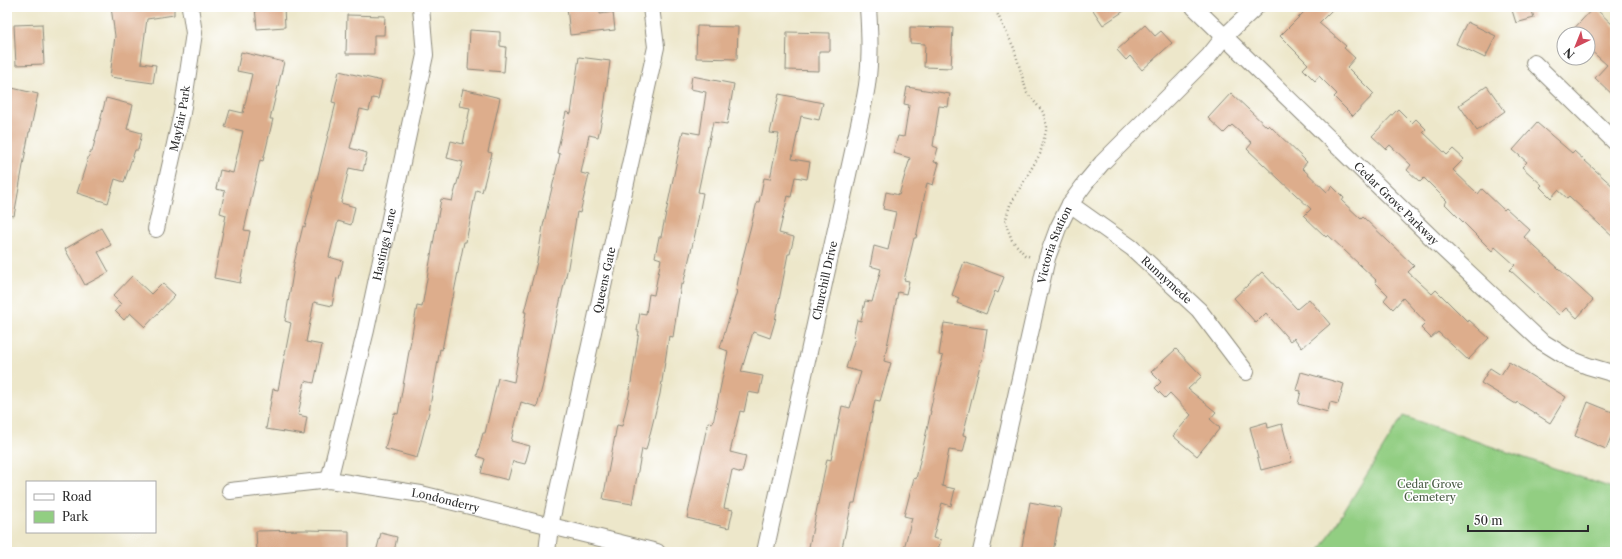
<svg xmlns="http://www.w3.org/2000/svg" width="1622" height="559" viewBox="0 0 1622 559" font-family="'Libre Caslon Text',serif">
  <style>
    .green { fill: #92ce82; stroke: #5e7c56 }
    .building { fill: #ddad8c }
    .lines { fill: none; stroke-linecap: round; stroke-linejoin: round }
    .minor-casing { stroke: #8c897a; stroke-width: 18 }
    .path { stroke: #8c897a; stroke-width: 2.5; stroke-dasharray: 1 3; stroke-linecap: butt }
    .minor { stroke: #fff; stroke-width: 16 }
    .labels { text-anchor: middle; stroke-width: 3.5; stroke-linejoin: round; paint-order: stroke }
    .street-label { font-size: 11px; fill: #2b2b2b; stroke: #fff }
    .park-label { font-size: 11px; fill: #4a5c45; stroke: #fff }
  </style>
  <rect width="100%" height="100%" fill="#fff"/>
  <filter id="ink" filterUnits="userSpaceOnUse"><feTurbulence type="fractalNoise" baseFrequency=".025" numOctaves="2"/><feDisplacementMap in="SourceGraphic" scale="8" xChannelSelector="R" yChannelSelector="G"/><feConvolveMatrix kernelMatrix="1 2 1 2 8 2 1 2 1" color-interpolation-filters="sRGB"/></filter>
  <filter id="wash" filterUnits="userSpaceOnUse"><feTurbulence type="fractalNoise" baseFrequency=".012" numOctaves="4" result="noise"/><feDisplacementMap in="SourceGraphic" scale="16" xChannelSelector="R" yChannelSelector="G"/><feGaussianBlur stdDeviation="0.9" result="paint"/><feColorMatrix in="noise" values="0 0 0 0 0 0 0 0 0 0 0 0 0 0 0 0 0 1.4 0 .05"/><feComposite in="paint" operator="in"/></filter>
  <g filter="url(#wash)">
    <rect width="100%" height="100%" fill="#ede7ca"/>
    <!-- green -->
    <polygon class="green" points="1403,416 1615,489 1615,552 1319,552"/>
    <g id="blocks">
      <!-- building -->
      <g class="building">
        <polygon points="111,7 174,7 174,15 147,19 141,63 156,65 153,83 110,77 115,36"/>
        <polygon points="255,7 284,7 285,27 257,29"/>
        <polygon points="567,7 600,7 600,14 613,12 615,30 570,35"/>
        <polygon points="1091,7 1130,7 1103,25"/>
        <polygon points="1309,7 1335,7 1319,23 1346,46 1344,48 1355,58 1347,67 1374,94 1353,116 1334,97 1337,94 1319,76 1315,81 1303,69 1308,64 1280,36"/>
        <polygon points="1511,7 1531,7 1534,18 1516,23"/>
        <polygon points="1594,7 1615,27 1615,97 1595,78 1607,65 1588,48 1588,34 1569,34"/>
        <polygon points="347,15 385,16 384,35 374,35 374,54 346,54"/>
        <polygon points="1467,22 1496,36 1485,58 1456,44"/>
        <polygon points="42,24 44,64 16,65 14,25"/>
        <polygon points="1145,25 1155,36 1161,31 1172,43 1142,70 1130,56 1126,60 1117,50"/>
        <polygon points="697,26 738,27 737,59 696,58"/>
        <polygon points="910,27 953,28 951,68 924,67 925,44 910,43"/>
        <polygon points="470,30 500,32 500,46 506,47 504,72 468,69"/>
        <polygon points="787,32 830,33 830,51 819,51 819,71 786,70"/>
        <polygon points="241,52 284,62 270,119 273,119 263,161 260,160 244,230 250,231 240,283 214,278 226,215 220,213 225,191 216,189 220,170 233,173 243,131 225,127 230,110 243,113 252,74 237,71"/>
        <polygon points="579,57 610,61 604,109 598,137 589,135 581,173 589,175 580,213 577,212 568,267 553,332 543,384 537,407 521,402 511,441 530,446 525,464 513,461 508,480 481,473 485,459 477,456 483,433 485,433 498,378 514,382 526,312 524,312 537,262 543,226 560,154 557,153 566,112 571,114"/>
        <polygon points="339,71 382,81 378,99 372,98 369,111 360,109 350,148 367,153 363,171 349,168 341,203 355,207 351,225 338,221 329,257 343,261 339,279 337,278 332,306 314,302 306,342 322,345 314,383 305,381 298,415 307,417 304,435 266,429 273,389 278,390 291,323 285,321 294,267 293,267 303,226 305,227 336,103 332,102"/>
        <polygon points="692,76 734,84 727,124 713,122 698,192 703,193 696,230 683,285 681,284 673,337 669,336 660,394 646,450 642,449 632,504 603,499 617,425 622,426 629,396 639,331 637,331 640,313 646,314 649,294 654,295 661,259 655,257 659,237 661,237 683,131 700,134 706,92 690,89"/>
        <polygon points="1487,86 1505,111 1477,131 1459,105"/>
        <polygon points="907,87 950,94 948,107 939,106 933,146 938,148 934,162 939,163 933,185 927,183 916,238 914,238 904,280 909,281 906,294 898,292 884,361 891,363 880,401 875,400 855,503 852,503 841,552 832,552 809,547 827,459 831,460 842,406 850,408 861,372 846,368 855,338 853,337 857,320 861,321 865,301 872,302 881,269 870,266 874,246 888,250 896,212 883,209 886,192 899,195 910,158 893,153 898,136 904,137 909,105 904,104"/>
        <polygon points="12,88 38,94 30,132 29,132 14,216 7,215 7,114"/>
        <polygon points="463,89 500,98 488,152 492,153 482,192 476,190 466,242 464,242 453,297 452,297 442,350 440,349 429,412 417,458 385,449 394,413 398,414 417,306 422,307 441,199 452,201 463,162 447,158 451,141 463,144 470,108 459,106"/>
        <polygon points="1231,93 1267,127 1269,125 1307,162 1302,168 1327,192 1332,186 1344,198 1342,201 1361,219 1363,217 1414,266 1408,272 1432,294 1436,290 1468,322 1469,320 1489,338 1468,360 1438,332 1431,338 1421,328 1426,323 1403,298 1393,309 1384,300 1388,295 1375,282 1376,280 1328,235 1326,237 1304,216 1311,209 1247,149 1252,143 1232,125 1224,133 1208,118"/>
        <polygon points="779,94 823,103 819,120 801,116 792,159 810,162 807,179 795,177 791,197 788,196 779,233 794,237 790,254 788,254 775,321 770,338 753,332 741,372 763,376 759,394 748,392 744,412 740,411 730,452 746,456 742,473 732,470 724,508 733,510 729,528 687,518 708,422 713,423 728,351 720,348 737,291 736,291 741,265 757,202 759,202 764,178 770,179 779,134 770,133"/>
        <polygon points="106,98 133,105 127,129 142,133 138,150 135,150 124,182 115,179 108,203 77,193 90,152 92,152"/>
        <polygon points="1398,109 1412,123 1416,119 1426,129 1423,132 1447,155 1453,149 1464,159 1453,170 1478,194 1482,189 1504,210 1506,208 1530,230 1524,237 1593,300 1577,318 1566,308 1559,315 1510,270 1515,265 1495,247 1492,251 1445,204 1447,201 1424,178 1420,182 1407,170 1411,165 1390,145 1386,149 1372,136"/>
        <polygon points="1537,123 1572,153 1574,151 1615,188 1615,239 1569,196 1567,198 1558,190 1551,198 1540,187 1542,185 1522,167 1527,162 1513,150"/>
        <polygon points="101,228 111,245 98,252 109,272 85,285 65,249"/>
        <polygon points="964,262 1004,277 998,293 995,291 986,314 957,303 959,298 952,295"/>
        <polygon points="1262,272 1297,309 1309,299 1330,324 1302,348 1294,338 1290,341 1266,313 1256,323 1234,298"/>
        <polygon points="132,276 151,294 162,283 175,295 145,327 130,313 124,320 115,311 121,304 113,296"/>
        <polygon points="944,323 987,329 982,361 981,361 963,435 967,436 963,452 949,450 942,486 955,489 951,506 942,503 933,538 941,540 937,552 903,552 912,518 904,516 914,478 916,479 931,411 930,411 943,356 939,355"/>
        <polygon points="1176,349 1202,376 1188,389 1216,412 1210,419 1220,428 1197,456 1173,436 1191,415 1170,393 1165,398 1155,388 1161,382 1151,372"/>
        <polygon points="1509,362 1566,397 1550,423 1517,402 1516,404 1481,383 1490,368 1501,375"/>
        <polygon points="1301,372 1344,384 1338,404 1330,402 1328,412 1298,404 1301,391 1296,390"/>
        <polygon points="1588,402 1615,413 1615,427 1606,449 1575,436"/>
        <polygon points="1267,422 1268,428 1282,424 1292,462 1261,470 1250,427"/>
        <polygon points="1030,502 1061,508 1053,552 1021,552"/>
        <polygon points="306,530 349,531 349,552 257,552 256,531"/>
        <polygon points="381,533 397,537 394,552 376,552"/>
      </g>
    </g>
  </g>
  <g filter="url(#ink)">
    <use href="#blocks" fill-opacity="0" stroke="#8c897a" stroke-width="1"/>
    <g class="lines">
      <defs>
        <g id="minor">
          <path id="s1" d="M1194,7L1437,243L1541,341L1570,359L1588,366L1615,374"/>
          <polyline points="1534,63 1615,142"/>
          <path id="s2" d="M1070,204L1132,248L1199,310L1246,372"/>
          <path id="s3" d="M156,229L182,113L194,33L190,7"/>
          <path id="s4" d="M329,480L366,330L425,55L421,7"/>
          <path id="s5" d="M230,491L329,480L421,494L657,552"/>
          <path id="s6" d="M547,552L550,526L656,47L651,7"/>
          <path id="s7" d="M765,552L865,97C871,67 870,38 868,7"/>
          <path id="s8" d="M981,552L1047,258L1058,228L1070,204L1087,181L1102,163L1209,56L1224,37L1256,7"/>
        </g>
      </defs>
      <!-- minor casing -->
      <use href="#minor" class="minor-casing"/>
      <!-- path -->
      <polyline class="path" points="994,7 1014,48 1027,93 1043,112 1047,127 1040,154 1010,205 1005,222 1012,240 1025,255 1031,257"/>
      <!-- minor -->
      <use href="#minor" class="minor"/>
    </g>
  </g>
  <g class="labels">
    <!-- street labels -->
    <g class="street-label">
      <text dy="4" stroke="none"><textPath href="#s3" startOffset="113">Mayfair Park</textPath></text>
      <text dy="4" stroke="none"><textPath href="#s1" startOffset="282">Cedar Grove Parkway</textPath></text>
      <text dy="4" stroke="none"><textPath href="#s4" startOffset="242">Hastings Lane</textPath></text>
      <text dy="4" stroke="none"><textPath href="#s8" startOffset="316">Victoria Station</textPath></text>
      <text dy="4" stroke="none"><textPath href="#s6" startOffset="278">Queens Gate</textPath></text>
      <text dy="4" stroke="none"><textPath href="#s7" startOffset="278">Churchill Drive</textPath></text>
      <text dy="4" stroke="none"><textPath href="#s2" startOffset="123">Runnymede</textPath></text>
      <text dy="4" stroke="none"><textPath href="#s5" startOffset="218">Londonderry</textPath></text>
    </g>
    <!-- park labels -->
    <g class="park-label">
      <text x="1430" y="488">Cedar Grove<tspan x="1430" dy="13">Cemetery</tspan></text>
    </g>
  </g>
  <!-- margin -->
  <rect width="1622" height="559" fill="none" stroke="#fff" stroke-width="24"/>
  <!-- legend -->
  <rect x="26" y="481" width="130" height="52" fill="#ffffff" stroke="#aaaaaa"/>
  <rect x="34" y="494" width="20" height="6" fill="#ffffff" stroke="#aaaaaa"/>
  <text x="62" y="501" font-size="12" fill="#2b2b2b">Road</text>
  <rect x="34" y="511" width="20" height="12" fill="#92ce82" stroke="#aaaaaa"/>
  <text x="62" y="521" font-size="12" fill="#2b2b2b">Park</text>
  <!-- north arrow -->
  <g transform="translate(1576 46) rotate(223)"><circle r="19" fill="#ffffff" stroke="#aaaaaa"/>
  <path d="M0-3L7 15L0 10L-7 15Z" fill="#d1495b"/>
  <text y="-6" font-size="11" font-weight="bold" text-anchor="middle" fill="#2b2b2b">N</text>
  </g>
  <!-- scale -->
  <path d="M1468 525v6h120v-6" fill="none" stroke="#2b2b2b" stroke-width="2"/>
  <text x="1474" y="525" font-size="12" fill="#2b2b2b" stroke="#ffffff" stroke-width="3" paint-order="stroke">50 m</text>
</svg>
